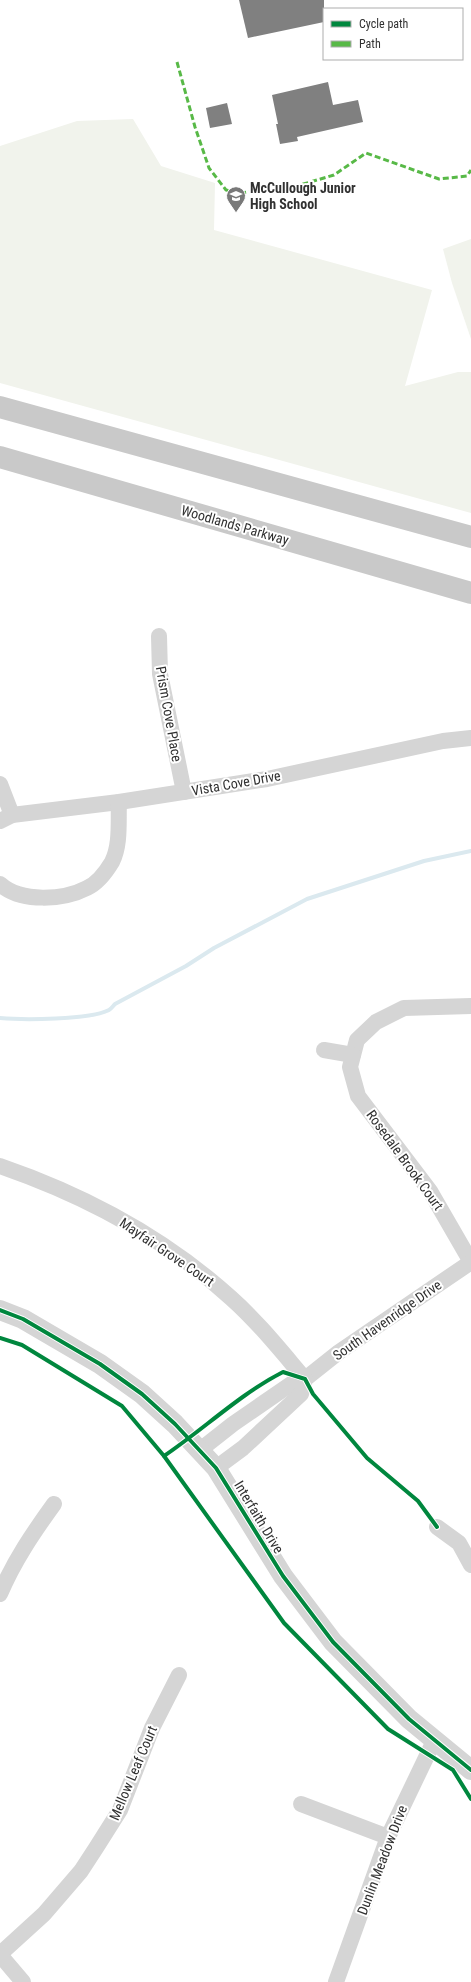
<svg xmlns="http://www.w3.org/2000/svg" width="471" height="1982" viewBox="0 0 471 1982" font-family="'Roboto Condensed',sans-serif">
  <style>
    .green { fill: #f1f3ec }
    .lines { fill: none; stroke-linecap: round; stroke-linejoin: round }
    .stream { stroke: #dbe9ef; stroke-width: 4 }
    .building { fill: #808080 }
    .minor { stroke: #d5d5d5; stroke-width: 16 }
    .tertiary { stroke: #d5d5d5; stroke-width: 20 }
    .primary { stroke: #c9c9c9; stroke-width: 22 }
    .quiet { stroke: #58b947; stroke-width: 3; stroke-dasharray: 6 3; stroke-linecap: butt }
    .cycleway-casing { stroke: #fff; stroke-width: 6 }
    .cycleway { stroke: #00873e; stroke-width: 4 }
    .labels { text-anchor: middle; stroke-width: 4; stroke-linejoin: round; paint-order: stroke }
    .poi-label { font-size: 14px; font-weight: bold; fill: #313131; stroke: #fff; text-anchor: start }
    .street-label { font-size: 14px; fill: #313131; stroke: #fff }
  </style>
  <rect width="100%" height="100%" fill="#fff"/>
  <!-- green -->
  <g class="green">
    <polygon points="133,119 161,166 215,183 214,230 432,290 405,386 458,372 471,372 471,513 0,383 0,146 77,121"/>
    <polygon points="471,239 471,339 452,283 443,249"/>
  </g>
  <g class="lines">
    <!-- stream -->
    <path class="stream" d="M0,1018C22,1020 90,1020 109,1010C111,1009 113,1006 115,1004L186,966L214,948L307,899L424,861L471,851"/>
  </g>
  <!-- building -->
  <g class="building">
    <polygon points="239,0 324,0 324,22 248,38"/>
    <polygon points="328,82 333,105 358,100 363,122 297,137 298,141 280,144 276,124 278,124 272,95"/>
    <polygon points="227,103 232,124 210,128 206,108"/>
  </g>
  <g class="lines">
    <!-- minor -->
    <g class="minor">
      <polyline points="159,636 160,674 184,792"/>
      <polyline points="0,784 12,815"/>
      <polyline points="0,821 12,815 119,802 267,779 443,741 471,738"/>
      <path d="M0,884C21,903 64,900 87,888C98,883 106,872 112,862C121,844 118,821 119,802"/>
      <polyline points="471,1006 404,1008 376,1022 357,1040 350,1067 358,1096 430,1191 471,1262"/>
      <polyline points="324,1050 353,1055"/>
      <path d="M0,1166C84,1195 165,1238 231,1298C258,1322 281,1351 305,1379"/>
      <polyline points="200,1450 233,1424 291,1384 305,1379 339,1352 471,1262"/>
      <polyline points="216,1468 243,1448 301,1394 305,1379"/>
      <polyline points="437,1527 459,1543 471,1565"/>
      <path d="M0,1594C14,1561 33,1533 54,1504"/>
      <polyline points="301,1804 388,1837"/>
      <polyline points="0,1954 44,1914 81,1871 96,1848 120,1810 152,1728 179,1675"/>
      <polyline points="0,1955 23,1982"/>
      <polyline points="336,1982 388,1837 434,1741"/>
    </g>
    <!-- tertiary -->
    <polyline class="tertiary" points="0,1310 23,1319 100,1364 142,1394 175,1424 216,1468 283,1576 333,1642 409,1719 471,1770"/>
    <!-- primary -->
    <g class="primary">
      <polyline points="0,407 471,537"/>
      <polyline points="0,457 471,593"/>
    </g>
    <!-- quiet -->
    <polyline class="quiet" points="177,62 195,127 209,168 226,190 241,193 300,185 334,175 366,153 439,179 467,176 471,170"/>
    <defs>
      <g id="cycleway">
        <polyline points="0,1310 23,1319 100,1364 142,1394 175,1424 216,1468 283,1576 333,1642 409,1719 471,1770"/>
        <polyline points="0,1338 22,1345 122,1406 164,1456 284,1623 388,1729 453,1770 471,1799"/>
        <path d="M164,1456C204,1429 240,1394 283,1372L305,1379L313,1394L367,1458L418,1501L437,1527"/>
      </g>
    </defs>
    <!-- cycleway casing -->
    <use href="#cycleway" class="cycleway-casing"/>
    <!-- cycleway -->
    <use href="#cycleway" class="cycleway"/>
  </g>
  <!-- icons -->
  <defs>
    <symbol id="school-pin" viewBox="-11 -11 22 30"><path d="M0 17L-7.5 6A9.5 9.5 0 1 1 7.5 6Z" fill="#797979" stroke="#fff"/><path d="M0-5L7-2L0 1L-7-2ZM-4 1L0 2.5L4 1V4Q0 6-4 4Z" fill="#fff"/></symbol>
  </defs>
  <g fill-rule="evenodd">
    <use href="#school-pin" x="225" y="185" width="22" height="30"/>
  </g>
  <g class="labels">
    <!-- poi labels -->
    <g class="poi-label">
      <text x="250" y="193">McCullough Junior<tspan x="250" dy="16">High School</tspan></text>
    </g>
    <!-- street labels -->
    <g class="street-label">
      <text transform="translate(235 525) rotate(16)" y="5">Woodlands Parkway</text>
      <text transform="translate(169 714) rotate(80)" y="5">Prism Cove Place</text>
      <text transform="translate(236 783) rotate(-10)" y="5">Vista Cove Drive</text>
      <text transform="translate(405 1160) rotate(54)" y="5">Rosedale Brook Court</text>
      <text transform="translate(167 1252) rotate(34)" y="5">Mayfair Grove Court</text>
      <text transform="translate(387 1320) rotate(-35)" y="5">South Havenridge Drive</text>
      <text transform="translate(259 1517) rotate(59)" y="5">Interfaith Drive</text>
      <text transform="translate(133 1773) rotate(-67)" y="5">Mellow Leaf Court</text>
      <text transform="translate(382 1860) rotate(-69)" y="5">Dunlin Meadow Drive</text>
    </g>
  </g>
  <!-- legend -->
  <rect x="323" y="8" width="140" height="52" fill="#ffffff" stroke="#adadad"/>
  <rect x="331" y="21" width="20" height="6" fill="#00873e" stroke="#adadad"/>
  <text x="359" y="28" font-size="12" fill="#313131">Cycle path</text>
  <rect x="331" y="41" width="20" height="6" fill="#58b947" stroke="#adadad"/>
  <text x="359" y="48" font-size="12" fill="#313131">Path</text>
</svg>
